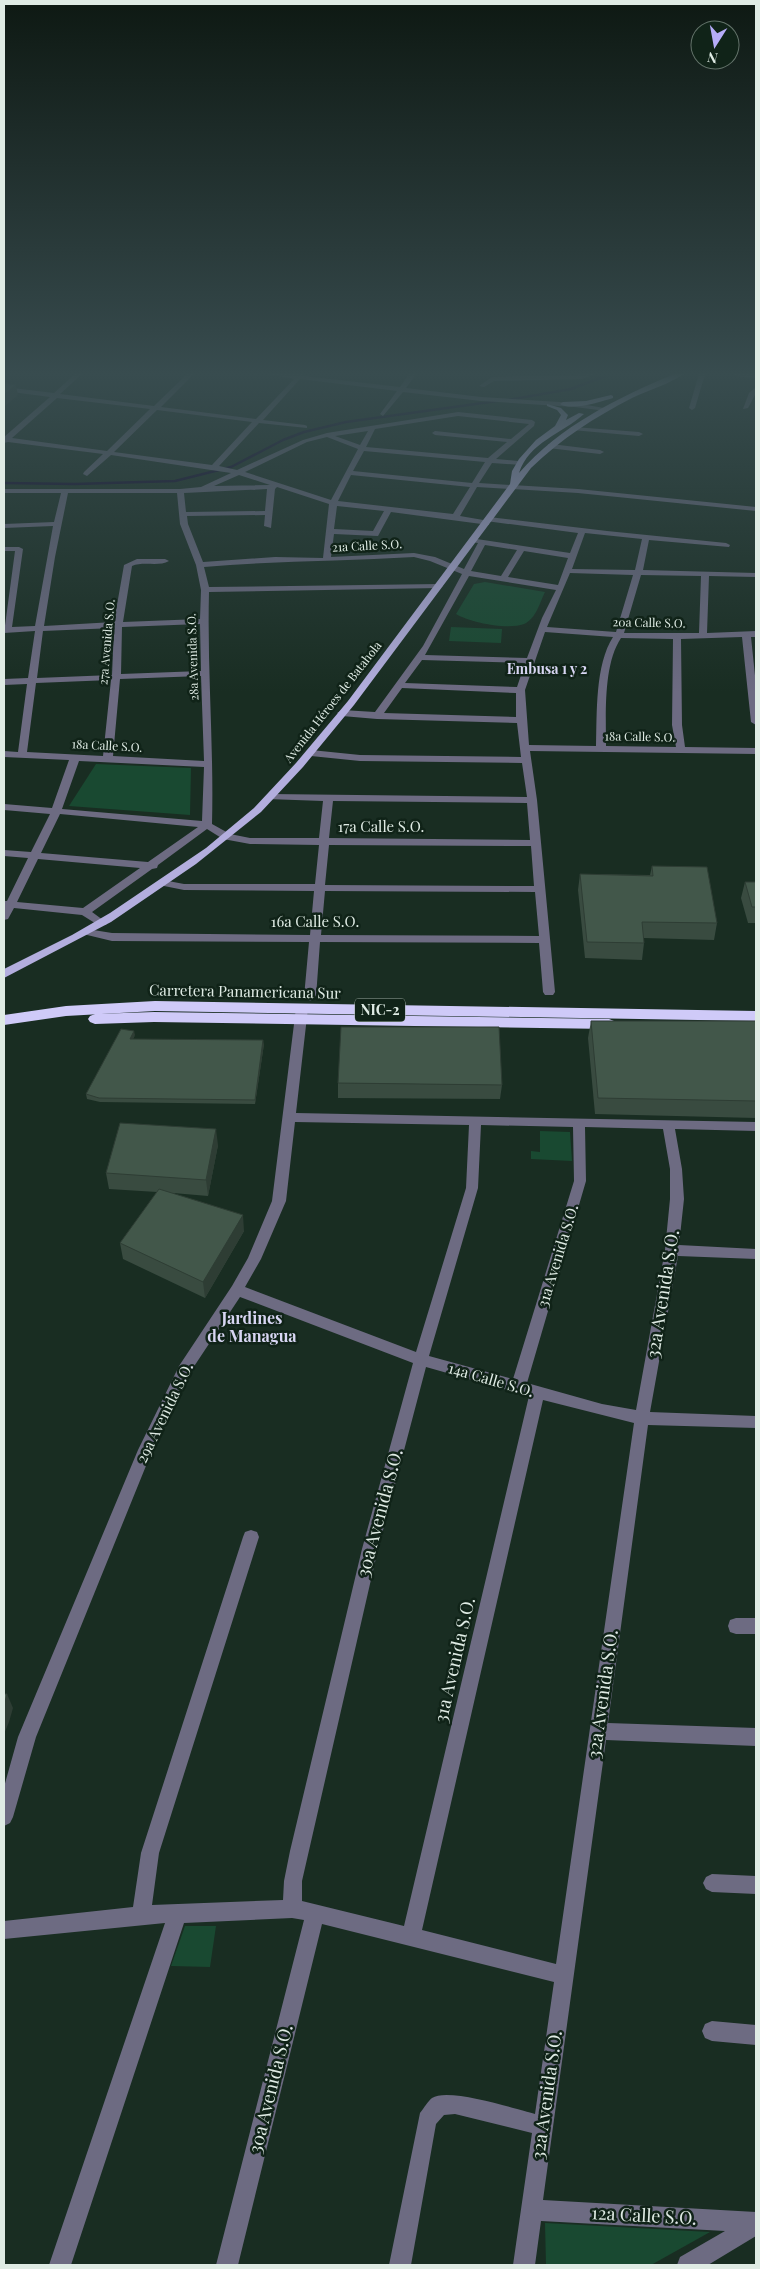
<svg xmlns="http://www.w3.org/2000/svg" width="760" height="2269" viewBox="0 0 760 2269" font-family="'Playfair Display',serif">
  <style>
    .green { fill: #194931 }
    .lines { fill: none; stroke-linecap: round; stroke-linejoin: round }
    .stream { stroke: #0f032c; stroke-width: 2.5 }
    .minor { fill: #6d6b82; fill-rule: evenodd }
    .major { fill: #b3aede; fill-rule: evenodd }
    .highway { fill: #cfcaf8; fill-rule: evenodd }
    .wall { fill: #394b40 }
    .shaded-wall { fill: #2e3d34 }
    .building { fill: #42574a; stroke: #2e3d34 }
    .labels { text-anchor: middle; stroke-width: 5; stroke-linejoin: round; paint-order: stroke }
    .far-street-label { font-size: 12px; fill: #dfebe4; stroke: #102318 }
    .far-neighbourhood-label { font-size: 14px; font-weight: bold; fill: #d8d6f3; stroke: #102318 }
    .shield { fill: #102318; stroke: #a1afa7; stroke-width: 1 }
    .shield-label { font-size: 14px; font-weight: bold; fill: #dfebe4 }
    .street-label { font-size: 15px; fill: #dfebe4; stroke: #102318 }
    .neighbourhood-label { font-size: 16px; font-weight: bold; fill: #d8d6f3; stroke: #102318 }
    .near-street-label { font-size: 18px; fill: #dfebe4; stroke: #102318 }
  </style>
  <rect width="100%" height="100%" fill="#192d22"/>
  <!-- green -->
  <g class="green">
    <path d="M485,582L545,592C540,602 536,619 524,624C508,630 471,623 456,614L474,584Z"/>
    <polygon points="451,627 502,629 501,643 449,641"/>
    <polygon points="96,764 191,768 190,815 69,806"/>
    <polygon points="540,1131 570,1132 572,1161 531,1159 531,1151 540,1152"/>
    <polygon points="185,1926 216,1926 210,1967 171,1966"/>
    <polygon points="545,2223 710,2232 651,2265 546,2265"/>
  </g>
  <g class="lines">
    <!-- stream -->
    <g class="stream">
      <polyline points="508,400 571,389 611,374"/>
      <polyline points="4,483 75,484 175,481 231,467 283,440 304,432 346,422 497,401"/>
    </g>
    <!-- minor -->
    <g class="minor">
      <path d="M75,374H82L60,394L154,406L187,374H194L161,407L256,419L294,379L268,374H305L304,376L400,387L409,374H416L406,388L481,397L575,403L604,408L607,410L606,411L575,407L481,401L403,392L383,416L380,414L397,391L300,379L263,420L305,425L307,426V428L259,423L219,466L237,470L303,440L327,433L458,412L532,420L535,422L534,426L496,459L518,461H521V465L492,463L479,483L578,489L756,507V511L578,493L477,487L460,516L489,521V525L391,512L378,536L334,534L331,557L414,553L435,557L464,569L478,543L470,542V538L570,553L578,533L486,521V517H489L607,531L726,543L730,545L729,547L649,540L643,570L756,573V577L709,576L707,633L756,631V637H751L756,685V725L751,722L742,637L681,639L682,725L685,747L756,748V754L530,751L537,800L555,992L553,995H545L543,992L539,943L320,942L316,997L310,1001L304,997L309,942L112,941L83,934L82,932L87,929L112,933L310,935L314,891L184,890L159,885L158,883L163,880L184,884H315L319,845L250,844L223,839L207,829L158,865L157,868L152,869L92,912L107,923L106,925H98L82,915L14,908L8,919L4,920V901H7L28,858L4,856V850L31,852L50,814L4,810V804L52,808L69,760L4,757V751L18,752L27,684L4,685V679L28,678L35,631L4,633L15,551H4V547H19L23,549L12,627L35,626L53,526L4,528V524L54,522L61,493H4V489H180L201,487L231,473L111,455L87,476L83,474L84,472L103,454L8,442L4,443V437L50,397L4,391V387L54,393ZM57,398L150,409L107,451L12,438ZM157,410L252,422L212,465L114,452ZM458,416L529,424L511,439L435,431L432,433L435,435L507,442L488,458L366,447L375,429ZM368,431L360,445L335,436ZM327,437L358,449L331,500L245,472L307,442ZM364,451L485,462L472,483L353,471ZM239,475L270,485L214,486ZM351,475L470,487L453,514L338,501ZM277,487L329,504L323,558L275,557L203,562L188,524L187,516L265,515L264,526L271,528L275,489ZM267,489L265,511L186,512L184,493ZM68,493H177L180,524L196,565L201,590L200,619L123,622L132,566C143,561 159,567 169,561L165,559H137L124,565L114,622L44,626L55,557ZM337,506L384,511L373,531L334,529ZM585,533L642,539L635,570L572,569ZM485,545L517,550L501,576L471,571ZM524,551L568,558L558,585L508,577ZM414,557L430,561L462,574L423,646L375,712L342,710L337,713L342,716L377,719L517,723L521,757L360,755L311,750L306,753L311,756L360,761L522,763L527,797L270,794L267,795V799L323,801L319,838H250L230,834L212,824C214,746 207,670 209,592L439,588L443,586L439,584L209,587L204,567C274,561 344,561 414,557ZM570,573L633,575L616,632L547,627ZM641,575L701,576L699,633H624ZM469,576L556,590L542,618L527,658L425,655ZM200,624L201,671L121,674L122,627ZM114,628L112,675L37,678L43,631ZM545,632L613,637C595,665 597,713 596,746L529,745L525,690ZM621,638L673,639L672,725L676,747L606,746C606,714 603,665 621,638ZM422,660L525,663L517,687L405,683ZM201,676L204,761L113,756L120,679ZM111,680L103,756L27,752L36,683ZM402,688L516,693V717L384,713ZM79,761L204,767L202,821L62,809ZM333,801L527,803L530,840L329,838ZM60,814L198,827L148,862L41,853ZM329,845L531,846L534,886L325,885ZM38,859L140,868L83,908L17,902ZM325,891L535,892L539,936L321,935Z"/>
      <polygon points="596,374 582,379 494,381 484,387 479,386 492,377"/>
      <polygon points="699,374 705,374 695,408 692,410 689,408"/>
      <polygon points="732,374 756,374 756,378 735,376"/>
      <polygon points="756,387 756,393 748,408 743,409 749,393"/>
      <polygon points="574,427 639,432 643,434 639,436 572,430 571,429"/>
      <polygon points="551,444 600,450 604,452 600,454 548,448 548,444"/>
      <path d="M302,1004L308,1008L296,1113L756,1122V1131L675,1129L682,1169L684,1199L679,1245L756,1249V1259L678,1256L650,1412L756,1416V1428L648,1425L608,1723L756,1728V1746L606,1740L543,2200L756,2212V2236L708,2265H677L680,2257L725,2231L541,2221L535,2265H513L532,2133L455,2114L444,2115L436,2124L411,2265H389L420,2113C424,2108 428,2101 432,2098C448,2087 515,2109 535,2114L554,1982L322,1924L238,2265H216L304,1920L292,1918L184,1923L71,2265H49L165,1923L4,1939V1921L133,1907L141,1853L243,1537L245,1532L251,1530L257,1532L259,1537L159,1853L152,1905L283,1900L284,1881L290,1851L362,1549L413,1363L240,1297L189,1374L152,1451L36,1737L13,1817L10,1823L4,1826V1787L18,1737L138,1450L179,1366L232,1286L248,1258L272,1201L296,1008ZM295,1122L469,1125L466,1188L416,1352L245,1287L261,1259L286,1201ZM481,1125L573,1127L574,1181L513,1379L429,1356L478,1188ZM585,1127L663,1129L670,1169V1199L665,1250L636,1410L602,1404L527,1383L586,1181ZM426,1367L529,1396L404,1926L302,1901V1881L378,1549ZM543,1400L634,1423L556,1964L422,1930Z"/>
      <polygon points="736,1618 756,1618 756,1634 736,1634 730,1632 728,1626 730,1620"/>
      <polygon points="712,1874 756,1876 756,1894 712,1892 706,1889 703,1883 706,1877"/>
      <polygon points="712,2021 756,2025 756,2045 712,2041 705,2038 702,2031 705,2024"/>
    </g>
    <!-- major -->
    <g class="major">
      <path d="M674,374H684C669,384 649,390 632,398C595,417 561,439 531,468L354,705L303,767L261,812L196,864L111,922L4,978V969L72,935L110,913L206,848L254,808L296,763L348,701L510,484L512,471L519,459L536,440L555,426L561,415L557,410L547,406V404L561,408L568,415L566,420L579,413L584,414C562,434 529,442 519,473C560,426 617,398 674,374Z"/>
      <path d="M611,395L613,396V398C600,402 571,411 560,404L563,402L586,401Z"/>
    </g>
    <!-- highway -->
    <g class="highway">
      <polygon points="155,1001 756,1011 756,1021 155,1011 66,1016 4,1025 4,1015 66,1006"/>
      <polygon points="154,1012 609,1019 614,1021 616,1024 614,1027 609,1029 154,1022 95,1024 90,1022 88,1019 90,1016 95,1014"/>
    </g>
  </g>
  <!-- wall -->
  <g class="wall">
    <polygon points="652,866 717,923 714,940 644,938 644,943 642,960 585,958 578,890 580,874 650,875"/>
    <polygon points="745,882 756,882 756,923 748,923 741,898"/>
    <polygon points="591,1021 756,1021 756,1118 595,1114 588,1038"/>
    <polygon points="135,1035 133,1039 264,1044 255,1104 100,1102 87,1099 86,1094"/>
    <polygon points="338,1083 502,1085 500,1099 338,1098"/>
    <polygon points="218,1145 208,1196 173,1193 244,1231 205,1298 123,1259 120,1243 157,1192 109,1189 106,1173"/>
  </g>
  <!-- shaded-wall -->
  <g class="shaded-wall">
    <polygon points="16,385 18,395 4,407 4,395"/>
    <polygon points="134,1031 135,1035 131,1043 130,1039"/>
    <polygon points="263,1040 264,1044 255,1104 255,1100"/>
    <polygon points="216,1129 218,1145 208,1196 206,1180"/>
    <polygon points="243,1215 244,1231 205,1298 203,1282"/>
    <polygon points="7,1694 13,1708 9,1722 4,1734 4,1706"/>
  </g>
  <!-- building -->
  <g class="building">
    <polygon points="4,383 16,385 4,395"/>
    <polygon points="652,866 707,867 717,923 642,922 644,943 587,942 580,874 653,876"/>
    <polygon points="745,882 756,882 756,907 752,907"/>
    <polygon points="591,1021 756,1021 756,1101 598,1098"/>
    <polygon points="341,1027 499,1027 502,1085 338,1083"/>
    <polygon points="121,1029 134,1031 130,1039 263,1040 255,1100 99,1098 86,1094"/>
    <polygon points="120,1123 216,1129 206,1180 106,1173"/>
    <polygon points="159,1189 243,1215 203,1282 120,1243"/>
    <polygon points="4,1694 7,1694 4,1706"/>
  </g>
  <!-- sky -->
  <linearGradient id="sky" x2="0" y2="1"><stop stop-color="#0e1913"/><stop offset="0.54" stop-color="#384c4f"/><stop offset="1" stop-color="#384c4f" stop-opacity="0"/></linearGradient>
  <rect width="760" height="692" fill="url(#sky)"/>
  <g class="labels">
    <!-- far-street labels -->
    <g class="far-street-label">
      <text transform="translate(367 546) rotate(-3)" y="4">21a Calle S.O.</text>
      <text transform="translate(649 623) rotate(1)" y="4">20a Calle S.O.</text>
      <text transform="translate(107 642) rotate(-85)" y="4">27a Avenida S.O.</text>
      <text transform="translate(193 657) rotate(-92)" y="4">28a Avenida S.O.</text>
      <text transform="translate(333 702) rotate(-52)" y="4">Avenida Héroes de Batahola</text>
      <text transform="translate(640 737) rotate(1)" y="4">18a Calle S.O.</text>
      <text transform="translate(107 746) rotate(3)" y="4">18a Calle S.O.</text>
    </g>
    <!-- far-neighbourhood labels -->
    <g class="far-neighbourhood-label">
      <text x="547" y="674">Embusa 1 y 2</text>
    </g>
    <!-- shield labels -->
    <rect class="shield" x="355" y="998.5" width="50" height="23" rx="4"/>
    <g class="shield-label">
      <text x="380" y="1015">NIC-2</text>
    </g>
    <!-- street labels -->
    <g class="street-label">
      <text x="381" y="832">17a Calle S.O.</text>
      <text x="315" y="927">16a Calle S.O.</text>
      <text transform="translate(245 992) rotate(1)" y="5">Carretera Panamericana Sur</text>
      <text transform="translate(558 1256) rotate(-73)" y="5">31a Avenida S.O.</text>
      <text transform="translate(491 1380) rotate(16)" y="5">14a Calle S.O.</text>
      <text transform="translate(165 1413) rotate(-64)" y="5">29a Avenida S.O.</text>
    </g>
    <!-- neighbourhood labels -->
    <g class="neighbourhood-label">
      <text x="252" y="1324">Jardines<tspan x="252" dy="18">de Managua</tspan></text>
    </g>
    <!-- near-street labels -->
    <g class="near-street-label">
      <text transform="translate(663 1294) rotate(-81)" y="6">32a Avenida S.O.</text>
      <text transform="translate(380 1513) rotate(-75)" y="6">30a Avenida S.O.</text>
      <text transform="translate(455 1660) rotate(-77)" y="6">31a Avenida S.O.</text>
      <text transform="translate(603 1694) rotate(-82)" y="6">32a Avenida S.O.</text>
      <text transform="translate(271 2089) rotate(-76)" y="6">30a Avenida S.O.</text>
      <text transform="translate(547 2095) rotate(-82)" y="6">32a Avenida S.O.</text>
      <text transform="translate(644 2216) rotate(3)" y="6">12a Calle S.O.</text>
    </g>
  </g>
  <!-- border -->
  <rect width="760" height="2269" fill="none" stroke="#dfebe4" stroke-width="10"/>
  <!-- north arrow -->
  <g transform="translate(715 45) rotate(191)"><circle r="24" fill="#102318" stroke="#63736a"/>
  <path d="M0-4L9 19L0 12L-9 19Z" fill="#b6acf8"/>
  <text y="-8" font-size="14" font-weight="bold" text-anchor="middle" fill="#dfebe4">N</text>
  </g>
</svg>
